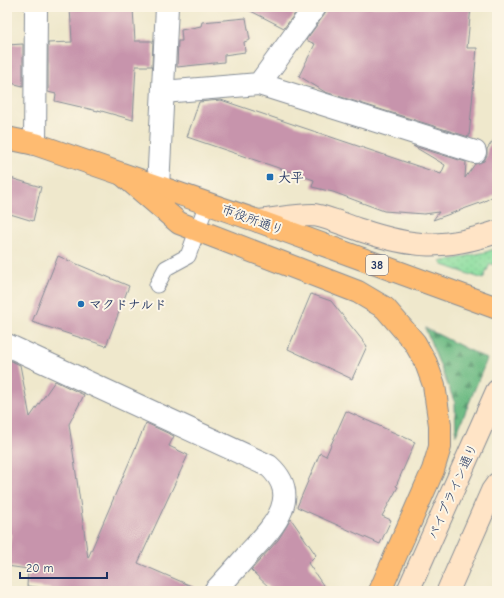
<svg xmlns="http://www.w3.org/2000/svg" width="504" height="598" viewBox="0 0 504 598" font-family="'Comic Neue','Klee One',sans-serif">
  <style>
    .grass { fill: url(#grass-dots); stroke: #52867e }
    .forest { fill: url(#forest-firs); stroke: #457672 }
    .building { fill: #c794ac }
    .lines { fill: none; stroke-linecap: round; stroke-linejoin: round }
    .service-casing { stroke: #858c95; stroke-width: 17 }
    .minor-casing { stroke: #858c95; stroke-width: 24 }
    .secondary-casing { stroke: #858c95; stroke-width: 24 }
    .primary-casing { stroke: #858c95; stroke-width: 24 }
    .service { stroke: #fff; stroke-width: 15 }
    .minor { stroke: #fff; stroke-width: 22 }
    .secondary { stroke: #ffe4c6; stroke-width: 22 }
    .primary { stroke: #febb71; stroke-width: 22 }
    .poi-dot { fill: #1f6fb2; stroke: #fcf5e5; stroke-width: 1.5 }
    .labels { text-anchor: middle; stroke-width: 4; stroke-linejoin: round; paint-order: stroke }
    .shield { fill: #fcf5e5; stroke: #5e6a86; stroke-width: 1 }
    .shield-label { font-size: 12px; font-weight: bold; fill: #1b2f5e }
    .poi-label { font-size: 13px; font-weight: bold; fill: #1b2f5e; stroke: #fcf5e5; text-anchor: start }
    .street-label { font-size: 13px; fill: #1b2f5e; stroke: #fcf5e5 }
  </style>
  <defs>
    <pattern id="grass-dots" width="8" height="8" patternUnits="userSpaceOnUse"><rect width="8" height="8" fill="#8add9e"/><path d="M2 2h.1M6 6h.1" fill="none" stroke="#76be8a" stroke-width="1.8" stroke-linecap="round"/></pattern>
    <pattern id="forest-firs" width="22" height="20" patternUnits="userSpaceOnUse"><rect width="22" height="20" fill="#6fbc85"/><path d="M5 1l3.5 6h-7zM16 11l3.5 6h-7z" fill="#5a9970"/></pattern>
  </defs>
  <rect width="100%" height="100%" fill="#fcf5e5"/>
  <filter id="ink" filterUnits="userSpaceOnUse"><feTurbulence type="fractalNoise" baseFrequency=".025" numOctaves="2"/><feDisplacementMap in="SourceGraphic" scale="8" xChannelSelector="R" yChannelSelector="G"/><feConvolveMatrix kernelMatrix="1 2 1 2 8 2 1 2 1" color-interpolation-filters="sRGB"/></filter>
  <filter id="wash" filterUnits="userSpaceOnUse"><feTurbulence type="fractalNoise" baseFrequency=".012" numOctaves="4" result="noise"/><feDisplacementMap in="SourceGraphic" scale="16" xChannelSelector="R" yChannelSelector="G"/><feGaussianBlur stdDeviation="0.9" result="paint"/><feColorMatrix in="noise" values="0 0 0 0 0 0 0 0 0 0 0 0 0 0 0 0 0 1.4 0 .05"/><feComposite in="paint" operator="in"/></filter>
  <g filter="url(#wash)">
    <rect width="100%" height="100%" fill="#efe8cc"/>
    <!-- grass -->
    <polygon class="grass" points="497,248 497,265 490,264 483,279 443,265 440,262 486,252"/>
    <!-- forest -->
    <polygon class="forest" points="425,328 487,359 456,435 455,403"/>
    <g id="blocks">
      <!-- building -->
      <g class="building">
        <polygon points="70,7 124,7 124,9 133,9 135,41 153,41 152,66 136,66 133,120 98,110 98,111 55,101 56,94 48,92 48,43 72,42"/>
        <polygon points="243,7 300,7 284,28"/>
        <polygon points="327,7 471,7 467,48 477,48 469,137 325,92 299,76 315,44 306,40 325,14"/>
        <polygon points="246,18 250,40 244,42 245,52 224,55 224,62 177,67 178,41 182,41 181,30 201,26 202,22"/>
        <polygon points="23,44 23,86 7,82 7,45"/>
        <polygon points="221,100 441,174 445,165 413,146 466,162 465,178 475,164 484,161 487,155 487,149 497,135 497,194 483,202 433,220 439,212 424,214 384,211 333,192 312,187 314,180 187,137 199,102"/>
        <polygon points="7,177 41,187 33,221 7,213"/>
        <polygon points="58,256 129,286 106,346 32,322"/>
        <polygon points="311,294 331,301 367,346 352,379 288,349"/>
        <polygon points="7,359 20,365 30,417 55,381 84,395 69,424 88,558 146,423 174,436 169,446 188,455 138,563 203,591 69,591 27,586 28,569 7,566 11,534 7,534"/>
        <polygon points="346,411 415,442 396,486 398,487 382,516 391,520 380,544 297,507 320,453 326,456"/>
        <polygon points="291,519 316,555 308,563 327,591 273,591 251,570 278,540"/>
      </g>
    </g>
  </g>
  <g filter="url(#ink)">
    <use href="#blocks" fill-opacity="0" stroke="#858c95" stroke-width="1"/>
    <g class="lines">
      <defs>
        <polyline id="service" points="157,285 166,268 188,256 207,203"/>
        <g id="minor">
          <polyline points="259,84 475,152"/>
          <polyline points="163,92 259,84 315,7"/>
          <polyline points="35,144 36,7"/>
          <polyline points="158,187 167,7"/>
          <path d="M7,345L269,466C303,497 273,527 250,552C239,565 227,578 215,591"/>
        </g>
        <g id="secondary">
          <path d="M258,221C276,219 295,215 313,215C326,216 347,226 360,230C414,248 442,250 497,232"/>
          <polyline points="408,591 497,391"/>
          <polyline points="448,591 492,491 497,484"/>
        </g>
        <g id="primary">
          <polyline points="7,138 35,144 258,221 497,308"/>
          <polyline points="123,175 179,223 358,292 385,308 415,343 426,363 434,385 440,425 440,447 433,470 380,591"/>
        </g>
      </defs>
      <!-- service casing -->
      <use href="#service" class="service-casing"/>
      <!-- minor casing -->
      <use href="#minor" class="minor-casing"/>
      <!-- secondary casing -->
      <use href="#secondary" class="secondary-casing"/>
      <!-- primary casing -->
      <use href="#primary" class="primary-casing"/>
      <!-- service -->
      <use href="#service" class="service"/>
      <!-- minor -->
      <use href="#minor" class="minor"/>
      <!-- secondary -->
      <use href="#secondary" class="secondary"/>
      <!-- primary -->
      <use href="#primary" class="primary"/>
    </g>
  </g>
  <!-- markers -->
  <g class="poi-dot">
    <rect x="266" y="173" width="8" height="8" rx="2"/>
    <circle cx="81" cy="304" r="4"/>
  </g>
  <g class="labels">
    <!-- shield labels -->
    <rect class="shield" x="366" y="255" width="22" height="20" rx="3"/>
    <g class="shield-label">
      <text x="377" y="269">38</text>
    </g>
    <!-- poi labels -->
    <g class="poi-label">
      <text x="278" y="182">大平</text>
      <text x="89" y="309">マクドナルド</text>
    </g>
    <!-- street labels -->
    <g class="street-label">
      <text transform="translate(253 219) rotate(20)" y="5">市役所通り</text>
      <text transform="translate(452 491) rotate(-66)" y="5">パイプライン通り</text>
    </g>
  </g>
  <!-- margin -->
  <rect width="504" height="598" fill="none" stroke="#fcf5e5" stroke-width="24"/>
  <!-- scale -->
  <path d="M20 572v6h87v-6" fill="none" stroke="#1b2f5e" stroke-width="2"/>
  <text x="26" y="572" font-size="12" fill="#1b2f5e" stroke="#fcf5e5" stroke-width="3" paint-order="stroke">20 m</text>
</svg>
